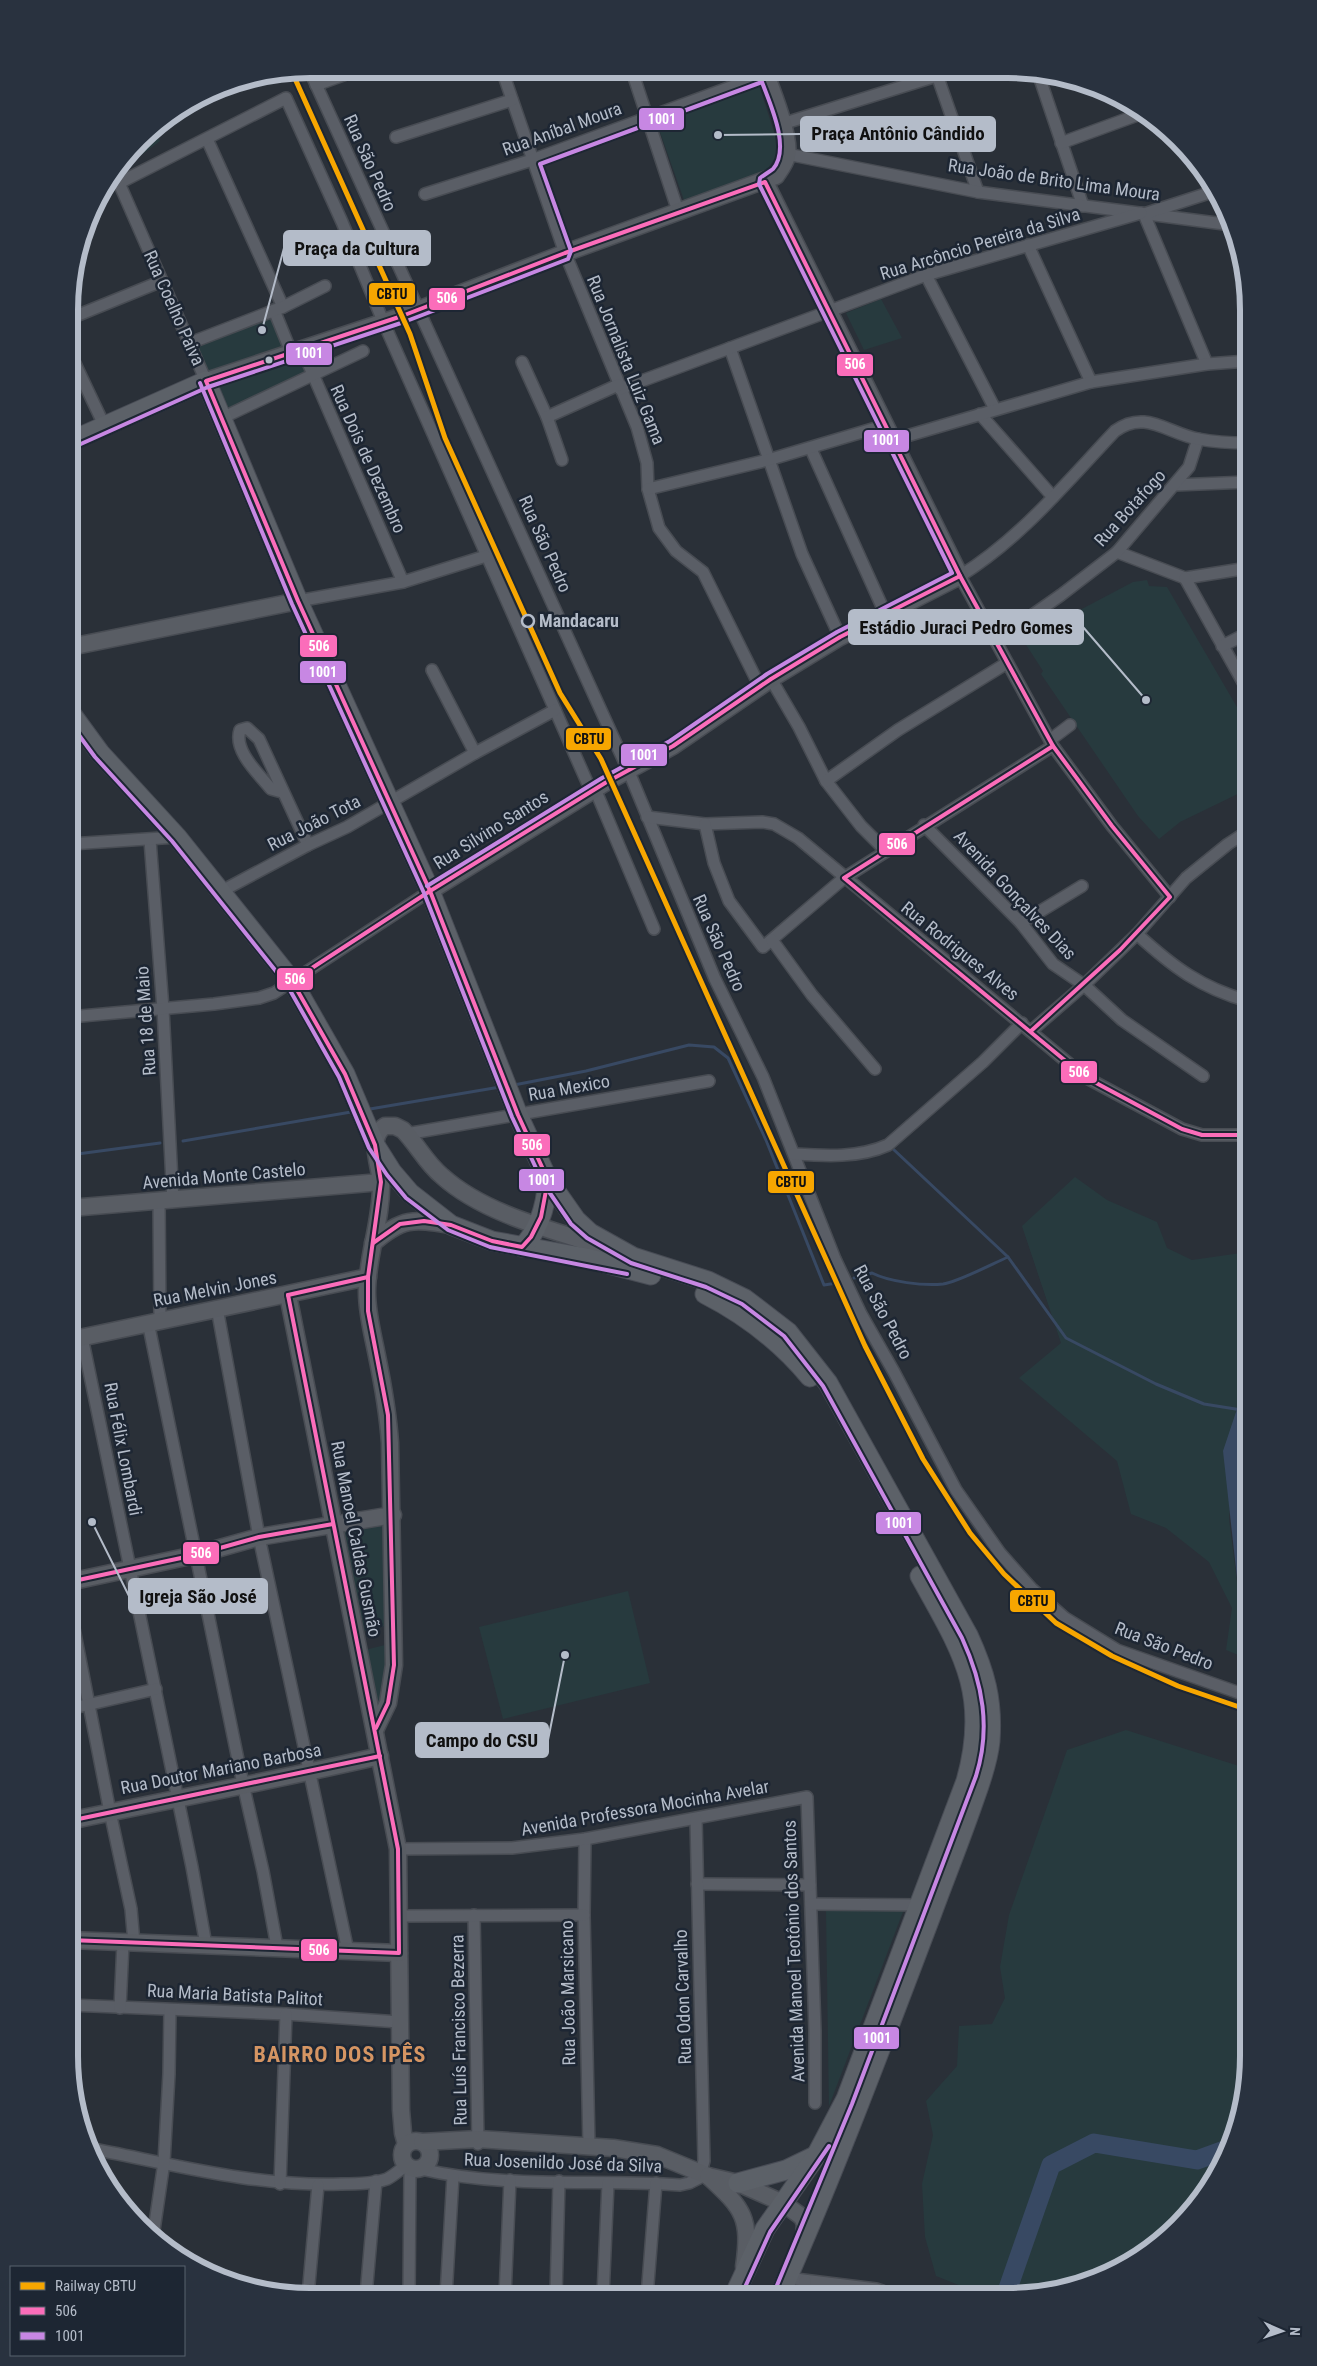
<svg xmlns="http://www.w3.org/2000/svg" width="1317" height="2366" viewBox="0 0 1317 2366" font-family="'Roboto Condensed',sans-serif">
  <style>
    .green { fill: #273a3e }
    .water { fill: #384963 }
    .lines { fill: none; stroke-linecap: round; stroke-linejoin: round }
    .stream { stroke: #384963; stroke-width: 3 }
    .river { stroke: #384963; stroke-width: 19 }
    .street-casing { stroke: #484c53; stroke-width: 14 }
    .secondary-casing { stroke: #484c53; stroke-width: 19 }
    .primary-casing { stroke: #484c55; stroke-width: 21 }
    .street { stroke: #5a5e66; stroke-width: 11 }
    .secondary { stroke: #595d64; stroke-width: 16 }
    .primary { stroke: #5c6168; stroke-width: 19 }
    .bus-1-casing { stroke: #1d2633; stroke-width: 8 }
    .bus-2-casing { stroke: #1d2633; stroke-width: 8 }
    .bus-1 { stroke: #fb6dba; stroke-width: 4 }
    .bus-2 { stroke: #c787e3; stroke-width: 4 }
    .rail-1-casing { stroke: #1d2633; stroke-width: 9 }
    .rail-1 { stroke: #f7a600; stroke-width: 5 }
    .bus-dot { fill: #b4bcc9; stroke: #1d2633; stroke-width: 2 }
    .stop-dot { fill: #1d2633; stroke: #b4bcc9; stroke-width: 2.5 }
    .labels { text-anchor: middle; stroke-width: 5; stroke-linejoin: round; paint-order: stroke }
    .street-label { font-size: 18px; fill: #b4bcc9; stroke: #1d2633 }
    .stop-label { font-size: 18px; font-weight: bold; fill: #b4bcc9; stroke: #1d2633; text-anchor: start }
    .district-label { font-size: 22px; font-weight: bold; letter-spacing: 1px; fill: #d59563; stroke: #1d2633 }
    .rim { fill: none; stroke: #b4bcc9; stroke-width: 6 }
    .leader { fill: none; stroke: #b4bcc9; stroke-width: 2 }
    .callout-dot { fill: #b4bcc9; stroke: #1d2633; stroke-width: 2 }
    .callout { fill: #b4bcc9; stroke: #b4bcc9; stroke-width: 2 }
    .callout-label { font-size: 19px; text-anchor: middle; font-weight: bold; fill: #111 }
    .line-badge { stroke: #1d2633; stroke-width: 2 }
    .badge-label { font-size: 14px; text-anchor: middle; font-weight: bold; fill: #fff }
    .pale-badge-label { font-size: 14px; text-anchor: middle; font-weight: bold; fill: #111 }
  </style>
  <rect width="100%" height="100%" fill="#2a3038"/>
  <!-- green -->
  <g class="green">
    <polygon points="758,82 780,151 762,177 685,203 655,118"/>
    <polygon points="152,128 160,141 116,174 151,129"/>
    <polygon points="881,299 902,338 864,350 846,313"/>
    <polygon points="278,313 291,346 209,375 196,347"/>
    <polygon points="299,353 307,375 223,413 214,385"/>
    <polygon points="1147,580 1149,586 1167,587 1248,726 1248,789 1180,822 1159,839 1138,816 1041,674 1043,671 1023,640 1133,582"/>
    <polygon points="1075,1177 1107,1200 1157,1222 1167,1248 1192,1260 1248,1252 1248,1397 1237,1409 1229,1519 1240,1605 1248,1623 1248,1659 1226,1650 1232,1608 1209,1562 1166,1528 1131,1514 1117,1461 1019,1378 1061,1343 1022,1226"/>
    <polygon points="389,1522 389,1625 360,1632 338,1528"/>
    <polygon points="628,1591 650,1683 503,1719 479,1627"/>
    <polygon points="385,1645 385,1684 377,1713 365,1650"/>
    <polygon points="1126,1730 1239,1766 1243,1741 1248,1741 1248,2072 1230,2148 1198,2203 1141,2256 1085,2284 1007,2297 965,2297 966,2288 936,2276 925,2237 922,2184 933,2135 926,2101 957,2066 959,2026 992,2024 1005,1998 1000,1967 1009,1915 1067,1750"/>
    <polygon points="904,1909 829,2106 826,1910"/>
  </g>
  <!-- water -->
  <polygon class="water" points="1248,1397 1248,1623 1240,1605 1223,1451 1237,1409"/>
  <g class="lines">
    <!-- stream -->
    <g class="stream">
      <polyline points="514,1085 586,1071 689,1045 714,1047 728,1058 766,1140 824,1285 837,1283"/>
      <polyline points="370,1109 500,1087"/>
      <polyline points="183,1141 351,1112"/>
      <polyline points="892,1148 1008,1257 1066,1338 1156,1384 1204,1404 1248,1411"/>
      <polyline points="70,1155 160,1143"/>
      <path d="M854,1278L872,1273C890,1282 923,1286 943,1284C958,1282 992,1264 1008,1257"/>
    </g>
    <!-- river -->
    <polyline class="river" points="1005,2297 1051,2165 1094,2143 1197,2160 1230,2148"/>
    <defs>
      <g id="street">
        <polyline points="309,69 629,772 715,979 763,1077 835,1259 861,1314 894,1372 956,1490 1000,1553 1031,1588 1065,1618 1117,1650 1248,1696"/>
        <polyline points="502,70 565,253 637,427 647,463 648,489 659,528 676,551 703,572 760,687"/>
        <polyline points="632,71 678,211"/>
        <polyline points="1038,73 1083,206"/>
        <polyline points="937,75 978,192"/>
        <polyline points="316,85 360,69"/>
        <polyline points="782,124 946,73"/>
        <polyline points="396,137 512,100"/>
        <polyline points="207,139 283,307"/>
        <polyline points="1061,143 1143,113"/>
        <polyline points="787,154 978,192 1232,225"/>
        <polyline points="425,194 532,160 766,74"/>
        <polyline points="1028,245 1091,382"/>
        <polyline points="926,275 995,409"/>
        <polyline points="274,310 291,352"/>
        <polyline points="71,318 162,281"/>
        <polyline points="190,343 283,307 325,286"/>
        <polyline points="730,348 802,554 840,637"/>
        <polyline points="302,349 403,582"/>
        <polyline points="71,355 104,425"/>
        <polyline points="522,362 547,417 562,460"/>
        <polyline points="1207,364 1144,214 1215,191"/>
        <polyline points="206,381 119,183 286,98 342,222 383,321 591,791"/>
        <polyline points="620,389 926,275 1141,213"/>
        <polyline points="980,414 1053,497"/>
        <polyline points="547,417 618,385"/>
        <polyline points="222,418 363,351"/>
        <polyline points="893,440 1091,382 1207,364 1248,361"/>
        <polyline points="811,449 885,613"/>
        <polyline points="1175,485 1248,482"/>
        <polyline points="648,489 768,460 886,425"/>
        <polyline points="1117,552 1185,578 1248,568"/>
        <polyline points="1185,578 1248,691"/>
        <polyline points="298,601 403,582 486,556"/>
        <polyline points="997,640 1061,595 1117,552 1189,467 1198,439"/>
        <polyline points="1222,646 1248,633"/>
        <polyline points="432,670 475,753"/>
        <polyline points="771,679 799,727 826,781 861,826 886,851"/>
        <polyline points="1050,740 1070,725"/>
        <polyline points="826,781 898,730 1007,663"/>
        <polyline points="595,789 654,929"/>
        <path d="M282,792L271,789C259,774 233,751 240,730L247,728L259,739L308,845"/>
        <polyline points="647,817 705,824 762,822 774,824 798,838 1085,1077 1182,1129 1202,1135 1248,1135"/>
        <polyline points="705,824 714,863 729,901 763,947 844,878 1053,746"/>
        <polyline points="924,825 1021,923 1053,964 1084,985 1122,1020 1203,1076"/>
        <polyline points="150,840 163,1009 173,1201"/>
        <polyline points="70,844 177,837"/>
        <polyline points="220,892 308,845 347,827 475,753 555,710"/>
        <path d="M1170,897L1112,826L1053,746L960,576C1021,538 1066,483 1115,431C1145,409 1167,433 1198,439C1214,442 1232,443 1248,443"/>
        <polyline points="1021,923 1082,886"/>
        <path d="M1137,934C1173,967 1201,988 1248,1001"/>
        <polyline points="772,940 812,995 875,1069"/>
        <polyline points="70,1017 214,1004 259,998 274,993 430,891"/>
        <polyline points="1031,1031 1084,985 1137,934 1186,878 1228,844 1248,831"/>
        <polyline points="406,1134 709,1081"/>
        <path d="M794,1154C826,1156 859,1158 888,1145L983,1062L1022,1023"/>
        <polyline points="159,1202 160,1320"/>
        <polyline points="217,1308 259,1537 348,1951"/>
        <polyline points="148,1322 243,1784 263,1871 277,1947"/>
        <polyline points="82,1337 192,1867 206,1945"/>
        <polyline points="69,1603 110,1812 131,1909 134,1943"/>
        <polyline points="69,1709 156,1689"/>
        <polyline points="585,1839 584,1915 589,2146"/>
        <polyline points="398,1849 512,1848 585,1839 807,1797 815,2031 815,2103"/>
        <polyline points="697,1884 810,1885"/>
        <polyline points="811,1904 919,1905"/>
        <polyline points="474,1915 478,2144"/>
        <polyline points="399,1916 584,1915"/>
        <polyline points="69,2005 286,2014 399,2022"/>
        <polyline points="120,2008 123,1943"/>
        <path d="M88,2148C172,2164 255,2187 341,2184C355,2184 373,2184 387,2179C393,2176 400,2170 405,2166"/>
        <path d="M421,2169C505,2189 594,2179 680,2185L689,2183L699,2178L704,2161L696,1819"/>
        <polyline points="280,2184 286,2014"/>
        <polyline points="153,2237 164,2162 169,2074 170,2010"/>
        <polyline points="787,2278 876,2289 882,2291 887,2297"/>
        <polyline points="308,2295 318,2185"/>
        <polyline points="366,2295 376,2181"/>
        <polyline points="409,2296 410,2169"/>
        <polyline points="446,2296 453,2176"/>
        <polyline points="505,2296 510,2180"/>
        <polyline points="556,2296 559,2181"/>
        <polyline points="603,2296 608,2183"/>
        <polyline points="647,2296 656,2183"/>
        <polyline points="803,2297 805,2281"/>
      </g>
      <g id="secondary">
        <path d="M206,381L402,316L565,253L776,176C780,170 785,164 787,156C791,138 772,90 765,72"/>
        <polyline points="70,647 298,601"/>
        <polyline points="430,891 605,783 673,746 771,679 840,637 960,576 765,182"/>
        <polyline points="70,1208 381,1182"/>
        <path d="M373,1243C403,1217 413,1219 451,1225"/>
        <polyline points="288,1295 398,1849 401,2110 403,2133 406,2144"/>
        <polyline points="70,1340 368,1277"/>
        <polyline points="69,1582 195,1555 259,1537 393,1515"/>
        <path d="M376,1728L388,1703L394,1665L390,1443C388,1414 383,1385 377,1356C373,1335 367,1314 367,1292C367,1255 382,1220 381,1183C380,1165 367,1137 385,1126H395L403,1130C417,1144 426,1163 442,1176C484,1214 552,1230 605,1247"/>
        <path d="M69,1821C173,1799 277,1780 380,1756"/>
        <polyline points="69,1940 399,1953"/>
        <circle cx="416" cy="2155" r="14"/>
        <polyline points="422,2142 478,2139 613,2148 657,2155 708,2176 738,2183 783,2203 802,2217 805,2224 804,2238"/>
        <path d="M708,2176C744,2209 751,2218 744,2267"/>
      </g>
      <g id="primary">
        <path d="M71,441L206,381L298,601L430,891L518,1115L548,1180L576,1220L590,1233L633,1257L708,1281L745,1299L788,1332L828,1383L968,1635C985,1672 993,1700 990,1741C988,1761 981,1781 974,1800C961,1838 946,1875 932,1913C883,2042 835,2171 779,2297"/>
        <polyline points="70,712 100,753 177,837 292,981 345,1074 375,1145 392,1172 410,1193 451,1225 492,1241 586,1258 651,1275"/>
        <path d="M522,1247C540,1230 546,1204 548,1180"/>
        <path d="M705,1294C746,1315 780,1341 810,1377"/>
        <polyline points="738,2183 786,2170 815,2156"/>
        <path d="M734,2296L765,2229L816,2156L846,2099L966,1781C991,1693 961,1650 920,1576"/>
      </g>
    </defs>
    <!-- street casing -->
    <use href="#street" class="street-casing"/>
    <!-- secondary casing -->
    <use href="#secondary" class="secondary-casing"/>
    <!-- primary casing -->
    <use href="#primary" class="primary-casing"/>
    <!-- street -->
    <use href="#street" class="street"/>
    <!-- secondary -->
    <use href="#secondary" class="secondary"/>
    <!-- primary -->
    <use href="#primary" class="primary"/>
    <defs>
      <g id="bus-1">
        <polyline points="1053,746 844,878 1085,1077 1182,1129 1202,1135 1248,1135"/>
        <polyline points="373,1243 400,1224 424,1221 451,1225 492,1241 522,1247 531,1237 541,1217 548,1180 518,1115 430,891 298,601 206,381 402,316 565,253 765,182 960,576 1053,746 1112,826 1170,897 1120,950 1031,1031"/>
        <polyline points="288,1295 368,1277"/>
        <polyline points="69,1582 195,1555 259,1537 333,1524"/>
        <polyline points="376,1728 388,1703 394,1665 388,1415 368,1311 368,1277 381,1182 375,1145 345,1074 292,981 430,891 605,783 673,746 771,679 840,637 960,576"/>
        <polyline points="69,1821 380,1756"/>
        <polyline points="69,1940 399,1953 398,1849 288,1295"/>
      </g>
      <g id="bus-2">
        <path d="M200,383L292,604L424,893L512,1117L543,1183L571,1224L587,1238L631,1263L706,1287L742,1304L784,1336L823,1386L962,1638C983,1684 991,1728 976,1776L852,2104L773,2295"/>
        <path d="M74,447L208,387L404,322L568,259L571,251L540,164L762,82C770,104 791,148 773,169C769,172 764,175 760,178L759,184L952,573L837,632L767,674L670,741L602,778L427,886"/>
        <polyline points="70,723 95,757 172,841 287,985 339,1077 369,1148 387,1175 406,1198 448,1230 490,1247 627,1274"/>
        <polyline points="741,2296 770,2232 829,2146"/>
      </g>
    </defs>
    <!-- bus-1 casing -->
    <use href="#bus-1" class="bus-1-casing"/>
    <!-- bus-2 casing -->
    <use href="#bus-2" class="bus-2-casing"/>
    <!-- bus-1 -->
    <use href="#bus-1" class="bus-1"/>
    <!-- bus-2 -->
    <use href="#bus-2" class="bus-2"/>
    <defs>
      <polyline id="rail-1" points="292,72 410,334 445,438 560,693 601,759 865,1346 923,1459 970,1533 1004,1574 1056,1623 1112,1656 1178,1686 1248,1710"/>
    </defs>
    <!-- rail-1 casing -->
    <use href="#rail-1" class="rail-1-casing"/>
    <!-- rail-1 -->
    <use href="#rail-1" class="rail-1"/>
  </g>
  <!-- markers -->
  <circle class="bus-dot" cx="269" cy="360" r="4.5"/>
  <circle class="stop-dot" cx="528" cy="621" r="6"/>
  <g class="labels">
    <!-- street labels -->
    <g class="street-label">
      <text transform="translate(562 129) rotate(-20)" y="6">Rua Aníbal Moura</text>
      <text transform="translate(370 163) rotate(66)" y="6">Rua São Pedro</text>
      <text transform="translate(1054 180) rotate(8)" y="6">Rua João de Brito Lima Moura</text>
      <text transform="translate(980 244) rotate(-17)" y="6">Rua Arcôncio Pereira da Silva</text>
      <text transform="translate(174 308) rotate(66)" y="6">Rua Coelho Paiva</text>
      <text transform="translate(626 360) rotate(68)" y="6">Rua Jornalista Luiz Gama</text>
      <text transform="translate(368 459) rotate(66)" y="6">Rua Dois de Dezembro</text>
      <text transform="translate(1130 508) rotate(-48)" y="6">Rua Botafogo</text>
      <text transform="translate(545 544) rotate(66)" y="6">Rua São Pedro</text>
      <text transform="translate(314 823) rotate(-27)" y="6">Rua João Tota</text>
      <text transform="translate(491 830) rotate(-32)" y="6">Rua Silvino Santos</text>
      <text transform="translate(1015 895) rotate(47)" y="6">Avenida Gonçalves Dias</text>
      <text transform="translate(719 943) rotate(66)" y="6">Rua São Pedro</text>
      <text transform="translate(960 951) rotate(39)" y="6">Rua Rodrigues Alves</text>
      <text transform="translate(146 1021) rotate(-94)" y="6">Rua 18 de Maio</text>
      <text transform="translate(569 1088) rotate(-10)" y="6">Rua Mexico</text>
      <text transform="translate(224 1176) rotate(-5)" y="6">Avenida Monte Castelo</text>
      <text transform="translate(215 1289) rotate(-11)" y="6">Rua Melvin Jones</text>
      <text transform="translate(883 1312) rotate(62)" y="6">Rua São Pedro</text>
      <text transform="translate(123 1449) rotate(79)" y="6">Rua Félix Lombardi</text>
      <text transform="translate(356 1539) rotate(79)" y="6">Rua Manoel Caldas Gusmão</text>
      <text transform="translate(1164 1646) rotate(21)" y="6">Rua São Pedro</text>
      <text transform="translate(221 1769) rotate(-11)" y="6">Rua Doutor Mariano Barbosa</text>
      <text transform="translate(645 1808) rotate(-10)" y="6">Avenida Professora Mocinha Avelar</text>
      <text transform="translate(794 1951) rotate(-92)" y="6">Avenida Manoel Teotônio dos Santos</text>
      <text transform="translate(568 1993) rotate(-91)" y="6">Rua João Marsicano</text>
      <text transform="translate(235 1995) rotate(3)" y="6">Rua Maria Batista Palitot</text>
      <text transform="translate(683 1997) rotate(-92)" y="6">Rua Odon Carvalho</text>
      <text transform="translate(459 2030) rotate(-91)" y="6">Rua Luís Francisco Bezerra</text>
      <text transform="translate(563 2163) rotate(2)" y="6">Rua Josenildo José da Silva</text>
    </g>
    <!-- stop labels -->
    <g class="stop-label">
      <text x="539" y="627">Mandacaru</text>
    </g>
    <!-- district labels -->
    <g class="district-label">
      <text x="340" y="2062">BAIRRO DOS IPÊS</text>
    </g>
  </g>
  <!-- crop -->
  <path d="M0 0H1317V2366H0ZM310 78H1008A232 232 0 0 1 1240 310V2056A232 232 0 0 1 1008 2288H310A232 232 0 0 1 78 2056V310A232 232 0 0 1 310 78Z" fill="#29323f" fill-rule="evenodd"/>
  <path class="rim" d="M310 78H1008A232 232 0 0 1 1240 310V2056A232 232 0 0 1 1008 2288H310A232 232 0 0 1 78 2056V310A232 232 0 0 1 310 78Z"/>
  <!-- callouts -->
  <path class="leader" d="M718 135L801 134M262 330L284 248M1146 700L1083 627M92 1522L129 1596M565 1655L548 1740"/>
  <g class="callout-dot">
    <circle cx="718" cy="135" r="5"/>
    <circle cx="262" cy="330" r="5"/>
    <circle cx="1146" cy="700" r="5"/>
    <circle cx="92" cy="1522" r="5"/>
    <circle cx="565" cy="1655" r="5"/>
  </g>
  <g class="callout">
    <rect x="801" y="117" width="194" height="34" rx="5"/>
    <rect x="284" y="231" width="146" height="34" rx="5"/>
    <rect x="849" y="610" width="234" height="34" rx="5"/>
    <rect x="129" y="1579" width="138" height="34" rx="5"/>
    <rect x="416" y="1723" width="132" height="34" rx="5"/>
  </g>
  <g class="callout-label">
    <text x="898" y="140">Praça Antônio Cândido</text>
    <text x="357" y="255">Praça da Cultura</text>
    <text x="966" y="634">Estádio Juraci Pedro Gomes</text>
    <text x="198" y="1603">Igreja São José</text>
    <text x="482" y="1747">Campo do CSU</text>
  </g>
  <g class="line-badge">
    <rect x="638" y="107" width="47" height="24" rx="5" fill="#c787e3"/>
    <rect x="368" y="282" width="48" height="24" rx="5" fill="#f7a600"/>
    <rect x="428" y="287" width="38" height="24" rx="5" fill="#fb6dba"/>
    <rect x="285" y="342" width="48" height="24" rx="5" fill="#c787e3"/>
    <rect x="836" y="353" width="38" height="24" rx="5" fill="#fb6dba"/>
    <rect x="863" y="429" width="47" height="24" rx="5" fill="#c787e3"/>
    <rect x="299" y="634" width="39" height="24" rx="5" fill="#fb6dba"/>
    <rect x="299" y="660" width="48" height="24" rx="5" fill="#c787e3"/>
    <rect x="565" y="727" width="47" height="24" rx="5" fill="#f7a600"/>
    <rect x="620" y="743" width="48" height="24" rx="5" fill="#c787e3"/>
    <rect x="878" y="832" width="38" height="24" rx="5" fill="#fb6dba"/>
    <rect x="276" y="967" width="38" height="24" rx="5" fill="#fb6dba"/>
    <rect x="1060" y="1060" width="38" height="24" rx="5" fill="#fb6dba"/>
    <rect x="513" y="1133" width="38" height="24" rx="5" fill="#fb6dba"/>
    <rect x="518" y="1168" width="47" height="24" rx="5" fill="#c787e3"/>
    <rect x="767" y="1170" width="48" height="24" rx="5" fill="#f7a600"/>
    <rect x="875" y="1511" width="47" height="24" rx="5" fill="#c787e3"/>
    <rect x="182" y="1541" width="38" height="24" rx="5" fill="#fb6dba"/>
    <rect x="1009" y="1589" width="47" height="24" rx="5" fill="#f7a600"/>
    <rect x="300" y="1938" width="38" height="24" rx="5" fill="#fb6dba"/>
    <rect x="853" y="2026" width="47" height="24" rx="5" fill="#c787e3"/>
  </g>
  <g class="badge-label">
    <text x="662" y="124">1001</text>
    <text x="447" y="303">506</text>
    <text x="309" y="358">1001</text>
    <text x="855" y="369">506</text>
    <text x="886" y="445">1001</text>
    <text x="319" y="651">506</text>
    <text x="323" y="677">1001</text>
    <text x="644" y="760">1001</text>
    <text x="897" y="849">506</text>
    <text x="295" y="984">506</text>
    <text x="1079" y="1077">506</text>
    <text x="532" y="1150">506</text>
    <text x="542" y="1185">1001</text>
    <text x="899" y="1528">1001</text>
    <text x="201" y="1558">506</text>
    <text x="319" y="1955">506</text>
    <text x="877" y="2043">1001</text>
  </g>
  <g class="pale-badge-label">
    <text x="392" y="299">CBTU</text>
    <text x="589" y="744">CBTU</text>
    <text x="791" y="1187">CBTU</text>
    <text x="1033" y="1606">CBTU</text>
  </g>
  <!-- legend -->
  <rect x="10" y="2266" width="175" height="90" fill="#1d2633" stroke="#59626f"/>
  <rect x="20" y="2282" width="25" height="8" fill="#f7a600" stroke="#59626f"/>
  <text x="55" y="2291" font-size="15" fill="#b4bcc9">Railway CBTU</text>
  <rect x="20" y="2307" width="25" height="8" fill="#fb6dba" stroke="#59626f"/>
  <text x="55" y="2316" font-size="15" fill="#b4bcc9">506</text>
  <rect x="20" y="2332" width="25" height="8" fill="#c787e3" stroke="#59626f"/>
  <text x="55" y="2341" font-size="15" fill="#b4bcc9">1001</text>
  <!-- north arrow -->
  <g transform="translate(1282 2331) rotate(92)" stroke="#1d2633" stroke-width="4" paint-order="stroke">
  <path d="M0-4L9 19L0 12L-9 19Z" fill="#b4bcc9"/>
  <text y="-8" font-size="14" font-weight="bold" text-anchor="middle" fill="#b4bcc9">N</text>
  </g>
</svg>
